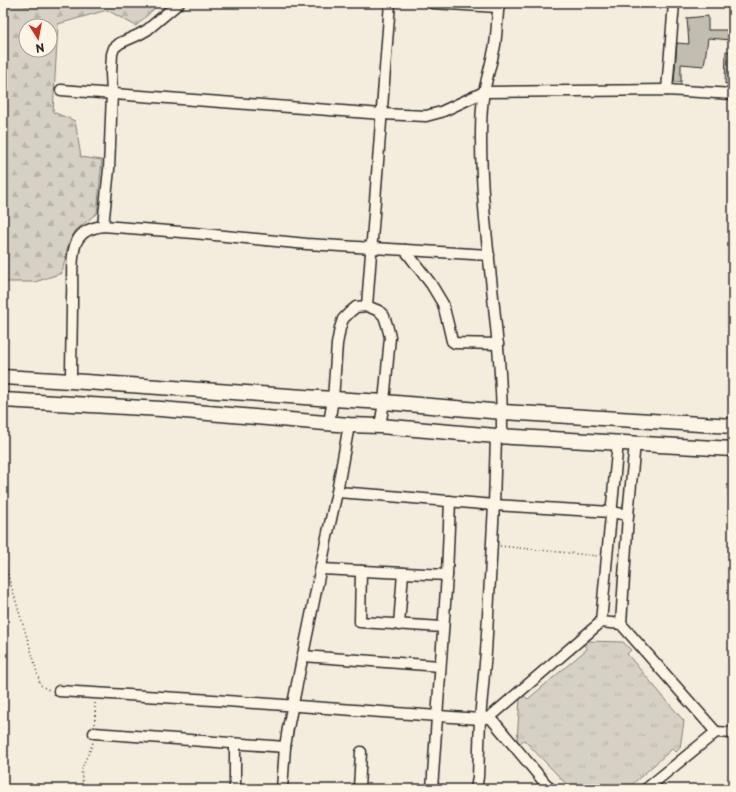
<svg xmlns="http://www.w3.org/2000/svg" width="736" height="792" viewBox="0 0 736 792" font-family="'Playpen Sans',sans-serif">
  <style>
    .grass { fill: url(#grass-tufts); stroke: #807e78 }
    .forest { fill: url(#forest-firs); stroke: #807e78; fill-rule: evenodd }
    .building { fill: #c2bdb1; stroke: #2b2b2b }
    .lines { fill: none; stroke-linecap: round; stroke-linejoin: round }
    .street-casing { stroke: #2b2b2b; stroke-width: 13 }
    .secondary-casing { stroke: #2b2b2b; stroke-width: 17 }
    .path { stroke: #2b2b2b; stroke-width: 1.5; stroke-dasharray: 1 3; stroke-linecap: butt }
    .street { stroke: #fcf5e5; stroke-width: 10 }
    .secondary { stroke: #fcf5e5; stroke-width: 14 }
  </style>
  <defs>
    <pattern id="grass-tufts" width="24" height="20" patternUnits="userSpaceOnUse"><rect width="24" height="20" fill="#d6d1c4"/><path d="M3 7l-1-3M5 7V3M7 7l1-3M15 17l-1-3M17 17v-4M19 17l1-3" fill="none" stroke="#b8b4a9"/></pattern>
    <pattern id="forest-firs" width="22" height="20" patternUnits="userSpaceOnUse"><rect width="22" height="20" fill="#d6d1c4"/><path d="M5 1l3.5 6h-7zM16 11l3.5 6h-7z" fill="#b8b4a9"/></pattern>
  </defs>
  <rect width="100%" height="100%" fill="#f4edde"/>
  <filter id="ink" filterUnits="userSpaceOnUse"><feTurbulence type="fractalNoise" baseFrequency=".025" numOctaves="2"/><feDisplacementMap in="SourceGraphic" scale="8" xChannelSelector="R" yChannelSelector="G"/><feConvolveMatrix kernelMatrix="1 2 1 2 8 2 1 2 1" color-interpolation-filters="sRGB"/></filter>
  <g filter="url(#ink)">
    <!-- grass -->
    <polygon class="grass" points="586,641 623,642 631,650 627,654 684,721 680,748 676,752 672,749 627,789 571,789 524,740 520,743 517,740 520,698 523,695 528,699 587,649 583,643"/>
    <!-- forest -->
    <path class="forest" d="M3,3H160L136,26L107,10L58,24L53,112L75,121L81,157L102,160L97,213L76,230L68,244L62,273L35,282H6L3,293ZM26,26H50V50H26Z"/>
    <!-- building -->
    <g class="building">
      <polygon points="708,16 708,30 733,30 731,40 708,38 704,66 681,64 681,82 674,82 677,43 689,44 687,18"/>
      <polygon points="726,51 733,52 732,83 725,84"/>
    </g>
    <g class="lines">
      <defs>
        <g id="street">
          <polyline points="432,3 498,7"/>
          <path d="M499,3C497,17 497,31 495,45C492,61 487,77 484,92C481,107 481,122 481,138C481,237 503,336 502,436"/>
          <polyline points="61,90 382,114 426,116 441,112 484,92 667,90 733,94"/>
          <polyline points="667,90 674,3"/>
          <polyline points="103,226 109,169 112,93 111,73 112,54 114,48 120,43 138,35 147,30 179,3"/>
          <polyline points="405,250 431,284 443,304 448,324 452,341 455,343 498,344"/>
          <polyline points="367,306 390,3"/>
          <path d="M71,381C71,353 72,326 72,298C73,281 70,258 76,243C81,231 91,228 103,226L194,233L307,244L489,255"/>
          <polyline points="329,423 333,399 337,344 340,328 343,319 350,312 356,307 367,306 379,311 384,316 387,325 390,337 384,402 380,426"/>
          <polyline points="337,492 378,495 494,505 611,512 628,515"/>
          <polyline points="321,569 447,575"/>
          <polyline points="361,571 360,622 443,627"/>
          <polyline points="601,622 607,557 618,442"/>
          <polyline points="621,624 628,515 635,443"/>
          <polyline points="399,625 403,573"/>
          <polyline points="303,656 440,666"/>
          <polyline points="59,691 213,700 480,719 490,717 601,622 621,624 716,732"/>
          <polyline points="490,717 550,789"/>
          <polyline points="94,733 285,747"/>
          <polyline points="235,744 235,789"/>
          <polyline points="282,789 285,747 288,728 327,537 337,492 349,425"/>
          <polyline points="359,789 361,752"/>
          <polyline points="432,789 447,575 450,501"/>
          <polyline points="476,789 478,777 480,719 486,652 494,505 496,436"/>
          <polyline points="646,789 716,732 733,733"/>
        </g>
        <g id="secondary">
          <polyline points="3,377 71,381 333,399 384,402 503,412 733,426"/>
          <polyline points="3,400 161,409 349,425 380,426 496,436 733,449"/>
        </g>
      </defs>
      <!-- street casing -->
      <use href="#street" class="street-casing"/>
      <!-- secondary casing -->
      <use href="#secondary" class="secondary-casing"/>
      <!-- path -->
      <g class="path">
        <polyline points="500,546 598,556"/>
        <polyline points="3,563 6,569 33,657 40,684 43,687 49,690"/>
        <polyline points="95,724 95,702"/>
        <path d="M85,789C76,766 87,762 93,742"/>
      </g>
      <!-- street -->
      <use href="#street" class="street"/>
      <!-- secondary -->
      <use href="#secondary" class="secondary"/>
    </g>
  </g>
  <!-- margin -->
  <rect width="736" height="792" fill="none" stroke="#fcf5e5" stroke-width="16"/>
  <rect x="8" y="8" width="720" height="776" fill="none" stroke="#2b2b2b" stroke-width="1.5" filter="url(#ink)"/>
  <!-- north arrow -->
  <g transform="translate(38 38) rotate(169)"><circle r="19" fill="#fcf5e5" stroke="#a8a49b"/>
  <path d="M0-3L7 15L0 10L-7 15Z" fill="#c8321e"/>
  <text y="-6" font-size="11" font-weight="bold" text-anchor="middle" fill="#2b2b2b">N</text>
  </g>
</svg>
